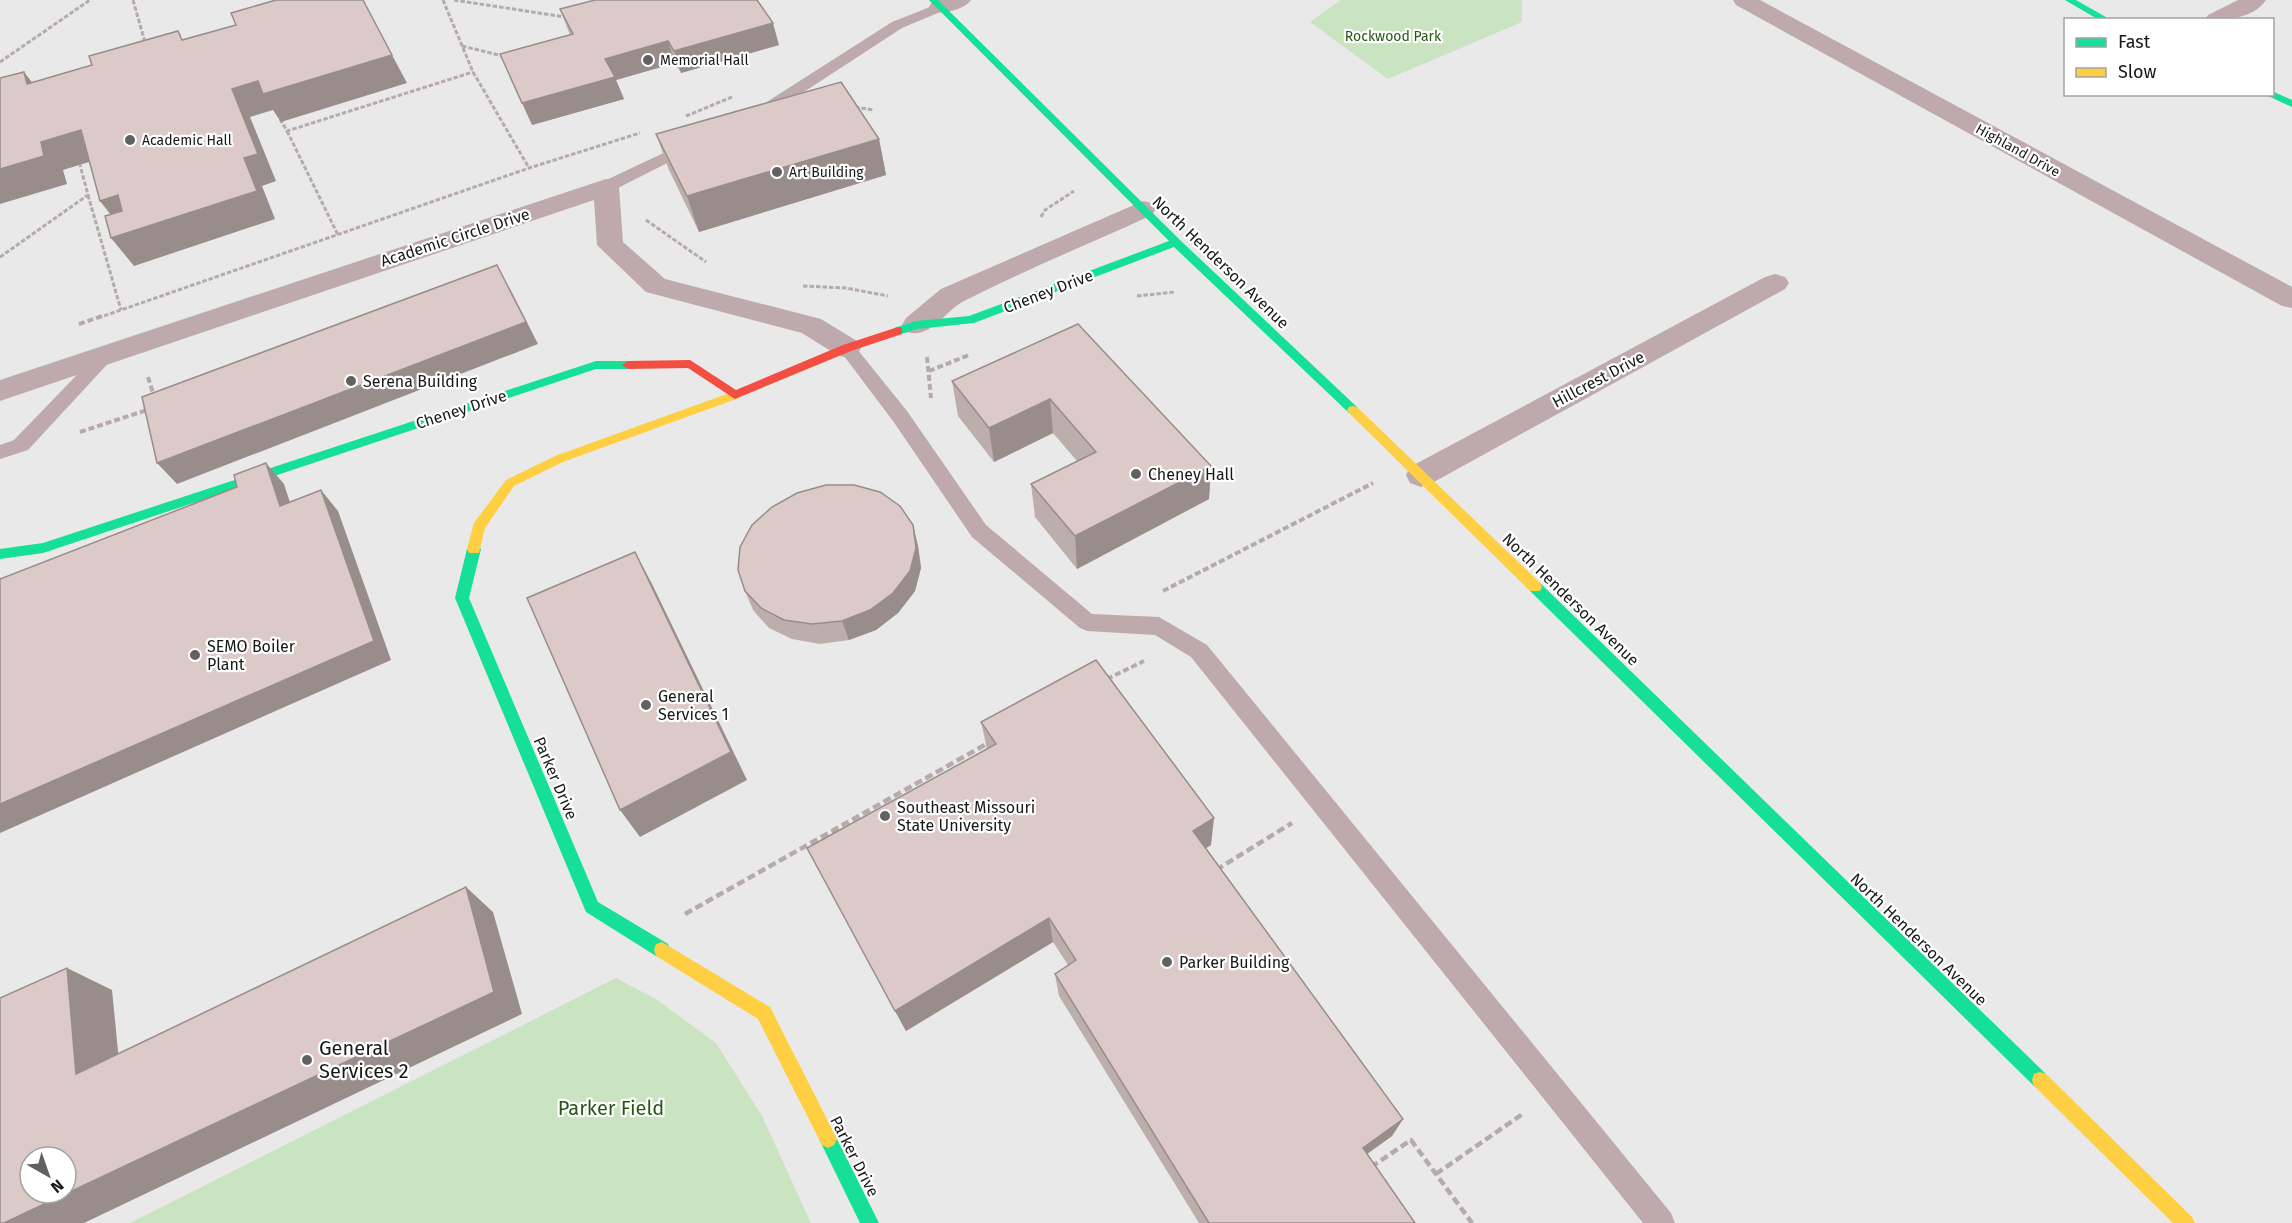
<svg xmlns="http://www.w3.org/2000/svg" width="2292" height="1223" viewBox="0 0 2292 1223" font-family="'Fira Sans',sans-serif">
  <style>
    .green { fill: #cae4c2 }
    .lines { fill: none; stroke-linecap: round; stroke-linejoin: round }
    .path-far2 { stroke: #b6aaab; stroke-width: 3; stroke-dasharray: 4.5 2; stroke-linecap: butt }
    .path-far1 { stroke: #b6aaab; stroke-width: 4; stroke-dasharray: 6 3; stroke-linecap: butt }
    .path { stroke: #b6aaab; stroke-width: 4.5; stroke-dasharray: 8 4; stroke-linecap: butt }
    .lane { fill: #beaaac; fill-rule: evenodd }
    .street { fill: #beaaac; fill-rule: evenodd }
    .fast { fill: #16e098; fill-rule: evenodd }
    .slow { fill: #ffcf43; fill-rule: evenodd }
    .jam { fill: #f24e42; fill-rule: evenodd }
    .wall { fill: #bcaeab }
    .shaded-wall { fill: #998d8b }
    .building { fill: #dbcac7; stroke: #998d8b; stroke-width: 1.5; fill-rule: evenodd }
    .poi-dot { fill: #606161; stroke: #fff; stroke-width: 2 }
    .labels { text-anchor: middle; stroke-width: 4.5; stroke-linejoin: round; paint-order: stroke }
    .far-park-label { font-size: 14px; fill: #255713; stroke: #fff }
    .far-poi-label { font-size: 14px; fill: #171818; stroke: #fff; text-anchor: start }
    .far-street-label { font-size: 14px; fill: #171818; stroke: #fff }
    .street-label { font-size: 16px; fill: #171818; stroke: #fff }
    .poi-label { font-size: 16px; fill: #171818; stroke: #fff; text-anchor: start }
    .near-poi-label { font-size: 20px; fill: #171818; stroke: #fff; text-anchor: start }
    .near-park-label { font-size: 20px; fill: #255713; stroke: #fff }
  </style>
  <rect width="100%" height="100%" fill="#e9e9e9"/>
  <!-- green -->
  <g class="green">
    <polygon points="1341,0 1522,0 1522,22 1388,79 1310,22"/>
    <polygon points="616,978 656,999 716,1043 762,1116 811,1223 130,1223"/>
  </g>
  <g class="lines">
    <!-- path-far2 -->
    <g class="path-far2">
      <polyline points="133,0 146,46"/>
      <polyline points="443,0 473,72 529,168"/>
      <polyline points="454,0 565,17"/>
      <polyline points="462,46 503,56"/>
      <polyline points="0,62 90,0"/>
      <polyline points="855,107 874,110"/>
      <polyline points="686,116 732,97"/>
      <polyline points="280,119 287,131 473,72"/>
      <polyline points="287,131 338,235"/>
      <polyline points="88,195 121,310"/>
      <polyline points="1041,217 1045,210 1074,191"/>
      <polyline points="646,220 706,262"/>
      <polyline points="0,257 88,195 80,165"/>
      <polyline points="803,286 846,288 888,296"/>
      <polyline points="1137,296 1175,292"/>
      <polyline points="98,318 529,168 640,133"/>
    </g>
    <!-- path-far1 -->
    <g class="path-far1">
      <polyline points="79,324 102,316"/>
      <polyline points="927,357 931,398"/>
      <polyline points="929,371 969,355"/>
      <polyline points="148,377 154,396"/>
      <polyline points="80,432 150,409"/>
      <polyline points="1163,591 1373,483"/>
      <polyline points="1107,679 1144,661"/>
    </g>
    <!-- path -->
    <g class="path">
      <polyline points="1216,870 1292,823"/>
      <polyline points="685,914 990,742"/>
      <polyline points="1371,1167 1411,1140 1472,1223"/>
      <polyline points="1436,1174 1524,1113"/>
    </g>
    <!-- lane -->
    <g class="lane">
      <polygon points="940,3 945,4 947,7 945,10 902,28 790,101 762,115 754,110 892,22"/>
      <polygon points="691,140 699,145 697,148 612,191 600,191 598,187 600,183"/>
      <polygon points="847,342 853,344 907,411 986,525 1092,614 1159,617 1207,645 1671,1213 1675,1223 1643,1223 1191,657 1155,635 1087,631 1080,628 972,537 893,421 841,352 838,348 841,344"/>
      <polygon points="108,347 114,349 117,353 114,357 28,450 0,459 0,445 14,440 102,349"/>
    </g>
    <!-- street -->
    <g class="street">
      <path d="M939,0H971C964,10 944,14 932,12L929,7L932,2Z"/>
      <polygon points="1733,0 1760,0 2292,287 2292,308 2282,306 1736,5"/>
      <path d="M2238,0H2266C2253,19 2226,20 2205,20L2208,15Z"/>
      <polygon points="606,179 615,181 619,187 623,242 665,279 821,319 857,341 861,348 857,355 847,358 837,355 802,333 646,292 597,245 594,200 0,401 0,380"/>
      <path d="M1143,201L1152,203L1156,209L1152,215C1089,244 1025,270 964,301C943,312 932,339 906,332L902,325L906,318L941,289Z"/>
      <polygon points="1775,274 1785,277 1789,283 1785,289 1432,483 1421,487 1410,483 1406,475 1410,467 1765,277"/>
    </g>
    <!-- fast -->
    <g class="fast">
      <polygon points="929,0 938,0 1180,240 1357,407 1359,410 1357,413 1349,413 1174,247 974,323 917,329 898,335 894,334 894,328 916,321 969,316 1169,241"/>
      <polygon points="2065,0 2076,0 2111,20 2099,20"/>
      <polygon points="2272,91 2292,100 2292,107 2268,96 2267,94 2272,94"/>
      <polygon points="596,361 628,361 634,365 628,369 596,369 43,553 0,559 0,549 43,543"/>
      <polygon points="474,544 481,549 469,598 598,902 668,944 670,950 668,956 662,958 656,956 586,912 455,598 467,549"/>
      <polygon points="1535,582 1540,583 2046,1074 2048,1080 2046,1086 2040,1088 2034,1086 1530,591 1528,587 1530,583"/>
      <polygon points="828,1130 834,1133 879,1223 860,1223 819,1139 822,1133"/>
    </g>
    <!-- slow -->
    <g class="slow">
      <polygon points="735,391 739,392 741,395 739,398 563,462 514,486 485,528 479,553 469,553 467,549 474,523 506,480 555,456"/>
      <polygon points="1353,406 1357,407 1540,583 1542,587 1540,591 1530,591 1349,413 1347,410 1349,407"/>
      <polygon points="662,942 770,1007 834,1133 837,1139 834,1145 828,1148 822,1145 758,1019 656,956 654,950 656,944"/>
      <polygon points="2040,1072 2046,1074 2192,1217 2195,1223 2173,1223 2034,1086 2032,1080 2034,1074"/>
    </g>
    <!-- jam -->
    <polygon class="jam" points="898,327 902,328 902,334 851,351 735,399 688,368 628,369 622,365 628,361 690,360 736,390 843,345"/>
  </g>
  <!-- wall -->
  <g class="wall">
    <polygon points="560,9 779,45 681,73 675,63 616,80 624,99 532,125 570,35"/>
    <polygon points="656,134 879,139 886,175 699,232 669,170"/>
    <polygon points="1078,324 1211,466 1209,499 1077,569 1035,517 1031,484 1077,461 1053,433 994,462 958,416 952,381"/>
    <polygon points="913,525 918,546 921,568 915,591 898,613 876,630 849,640 820,644 792,639 769,628 753,610 745,591"/>
    <polygon points="981,722 1211,845 1206,848 1403,1119 1392,1136 1367,1154 1415,1223 1199,1223 1059,996 1055,974 1068,965 1053,942 906,1031 807,848 987,749"/>
  </g>
  <!-- shaded-wall -->
  <g class="shaded-wall">
    <polygon points="773,23 779,45 681,73 674,51"/>
    <polygon points="668,41 675,63 616,80 624,99 532,125 522,103 605,59"/>
    <polygon points="392,55 407,83 281,122 273,110 250,117 276,181 262,186 275,219 134,266 111,238 244,158 232,89 258,81"/>
    <polygon points="24,72 45,99 27,84"/>
    <polygon points="81,130 102,158 63,170 67,184 0,204 0,169 41,142"/>
    <polygon points="879,139 886,175 699,232 687,196"/>
    <polygon points="118,195 140,223 122,229 100,201"/>
    <polygon points="509,287 538,344 177,484 157,463"/>
    <polygon points="1050,399 1053,433 994,462 989,428"/>
    <polygon points="266,463 284,484 298,527 280,506"/>
    <polygon points="1211,466 1209,499 1077,569 1075,536"/>
    <polygon points="321,490 338,511 391,660 0,833 0,804"/>
    <polygon points="913,525 918,546 921,568 915,591 898,613 876,630 849,640 842,621"/>
    <polygon points="635,552 652,584 747,780 640,837 620,810"/>
    <polygon points="1214,818 1211,845 1192,857 1193,831"/>
    <polygon points="466,887 493,912 522,1014 84,1223 4,1223"/>
    <polygon points="1049,918 1053,942 906,1031 895,1011"/>
    <polygon points="67,968 112,990 122,1092 76,1074"/>
    <polygon points="1403,1119 1392,1136 1353,1164 1363,1148"/>
  </g>
  <!-- building -->
  <g class="building">
    <polygon points="276,0 363,0 392,55 263,94 258,81 232,89 258,154 244,158 257,191 111,238 105,216 122,211 118,195 100,201 81,130 41,142 44,156 0,169 0,78 24,72 27,84 92,65 89,56 178,31 182,40 236,25 231,13"/>
    <polygon points="595,0 757,0 773,23 674,51 668,41 605,59 615,77 522,103 500,54 573,34 560,9"/>
    <polygon points="841,82 879,139 687,196 656,134"/>
    <polygon points="497,265 526,322 157,463 142,397"/>
    <polygon points="1078,324 1211,466 1075,536 1031,484 1096,452 1050,399 989,428 952,381"/>
    <polygon points="266,463 280,506 321,490 374,641 0,804 0,579 237,487 234,475"/>
    <polygon points="826,485 854,485 880,492 900,506 913,525 916,548 910,571 893,593 870,610 842,621 812,624 784,620 761,608 745,591 738,570 740,547 752,525 772,507 797,493"/>
    <polygon points="635,552 731,752 620,810 527,598"/>
    <polygon points="1096,660 1214,818 1193,831 1403,1119 1363,1148 1415,1223 1209,1223 1055,974 1076,960 1049,918 895,1011 807,848 996,744 981,722"/>
    <path d="M466,887L494,992L4,1223H0V998L67,968L76,1074ZM30,1157H66V1193H30Z"/>
  </g>
  <!-- markers -->
  <g class="poi-dot">
    <circle cx="648" cy="60" r="6"/>
    <circle cx="130" cy="140" r="6"/>
    <circle cx="777" cy="172" r="6"/>
    <circle cx="351" cy="381" r="6"/>
    <circle cx="1136" cy="474" r="6"/>
    <circle cx="195" cy="655" r="6"/>
    <circle cx="646" cy="705" r="6"/>
    <circle cx="885" cy="816" r="6"/>
    <circle cx="1167" cy="962" r="6"/>
    <circle cx="307" cy="1060" r="6"/>
  </g>
  <g class="labels">
    <!-- far-park labels -->
    <g class="far-park-label">
      <text x="1393" y="41">Rockwood Park</text>
    </g>
    <!-- far-poi labels -->
    <g class="far-poi-label">
      <text x="660" y="65">Memorial Hall</text>
      <text x="142" y="145">Academic Hall</text>
      <text x="789" y="177">Art Building</text>
    </g>
    <!-- far-street labels -->
    <g class="far-street-label">
      <text transform="translate(2018 150) rotate(29)" y="5">Highland Drive</text>
    </g>
    <!-- street labels -->
    <g class="street-label">
      <text transform="translate(455 237) rotate(-18)" y="6">Academic Circle Drive</text>
      <text transform="translate(1221 262) rotate(44)" y="6">North Henderson Avenue</text>
      <text transform="translate(1048 291) rotate(-21)" y="6">Cheney Drive</text>
      <text transform="translate(1598 379) rotate(-28)" y="6">Hillcrest Drive</text>
      <text transform="translate(461 409) rotate(-18)" y="6">Cheney Drive</text>
      <text transform="translate(1571 599) rotate(44)" y="6">North Henderson Avenue</text>
      <text transform="translate(556 778) rotate(67)" y="6">Parker Drive</text>
      <text transform="translate(1919 939) rotate(44)" y="6">North Henderson Avenue</text>
      <text transform="translate(855 1156) rotate(63)" y="6">Parker Drive</text>
    </g>
    <!-- poi labels -->
    <g class="poi-label">
      <text x="363" y="387">Serena Building</text>
      <text x="1148" y="480">Cheney Hall</text>
      <text x="207" y="652">SEMO Boiler<tspan x="207" dy="18">Plant</tspan></text>
      <text x="658" y="702">General<tspan x="658" dy="18">Services 1</tspan></text>
      <text x="897" y="813">Southeast Missouri<tspan x="897" dy="18">State University</tspan></text>
      <text x="1179" y="968">Parker Building</text>
    </g>
    <!-- near-poi labels -->
    <g class="near-poi-label">
      <text x="319" y="1055">General<tspan x="319" dy="23">Services 2</tspan></text>
    </g>
    <!-- near-park labels -->
    <g class="near-park-label">
      <text x="611" y="1115">Parker Field</text>
    </g>
  </g>
  <!-- legend -->
  <rect x="2064" y="18" width="210" height="78" fill="#ffffff" stroke="#a2a3a3" stroke-width="1.5"/>
  <rect x="2076" y="38" width="30" height="9" fill="#16e098" stroke="#a2a3a3" stroke-width="1.5"/>
  <text x="2118" y="48" font-size="18" fill="#171818">Fast</text>
  <rect x="2076" y="68" width="30" height="9" fill="#ffcf43" stroke="#a2a3a3" stroke-width="1.5"/>
  <text x="2118" y="78" font-size="18" fill="#171818">Slow</text>
  <!-- north arrow -->
  <g transform="translate(48 1175) rotate(140)"><circle r="28" fill="#ffffff" stroke="#a2a3a3" stroke-width="1.5"/>
  <path d="M0-4.5L10 22L0 15L-10 22Z" fill="#606161"/>
  <text y="-9" font-size="16" font-weight="bold" text-anchor="middle" fill="#171818">N</text>
  </g>
</svg>
